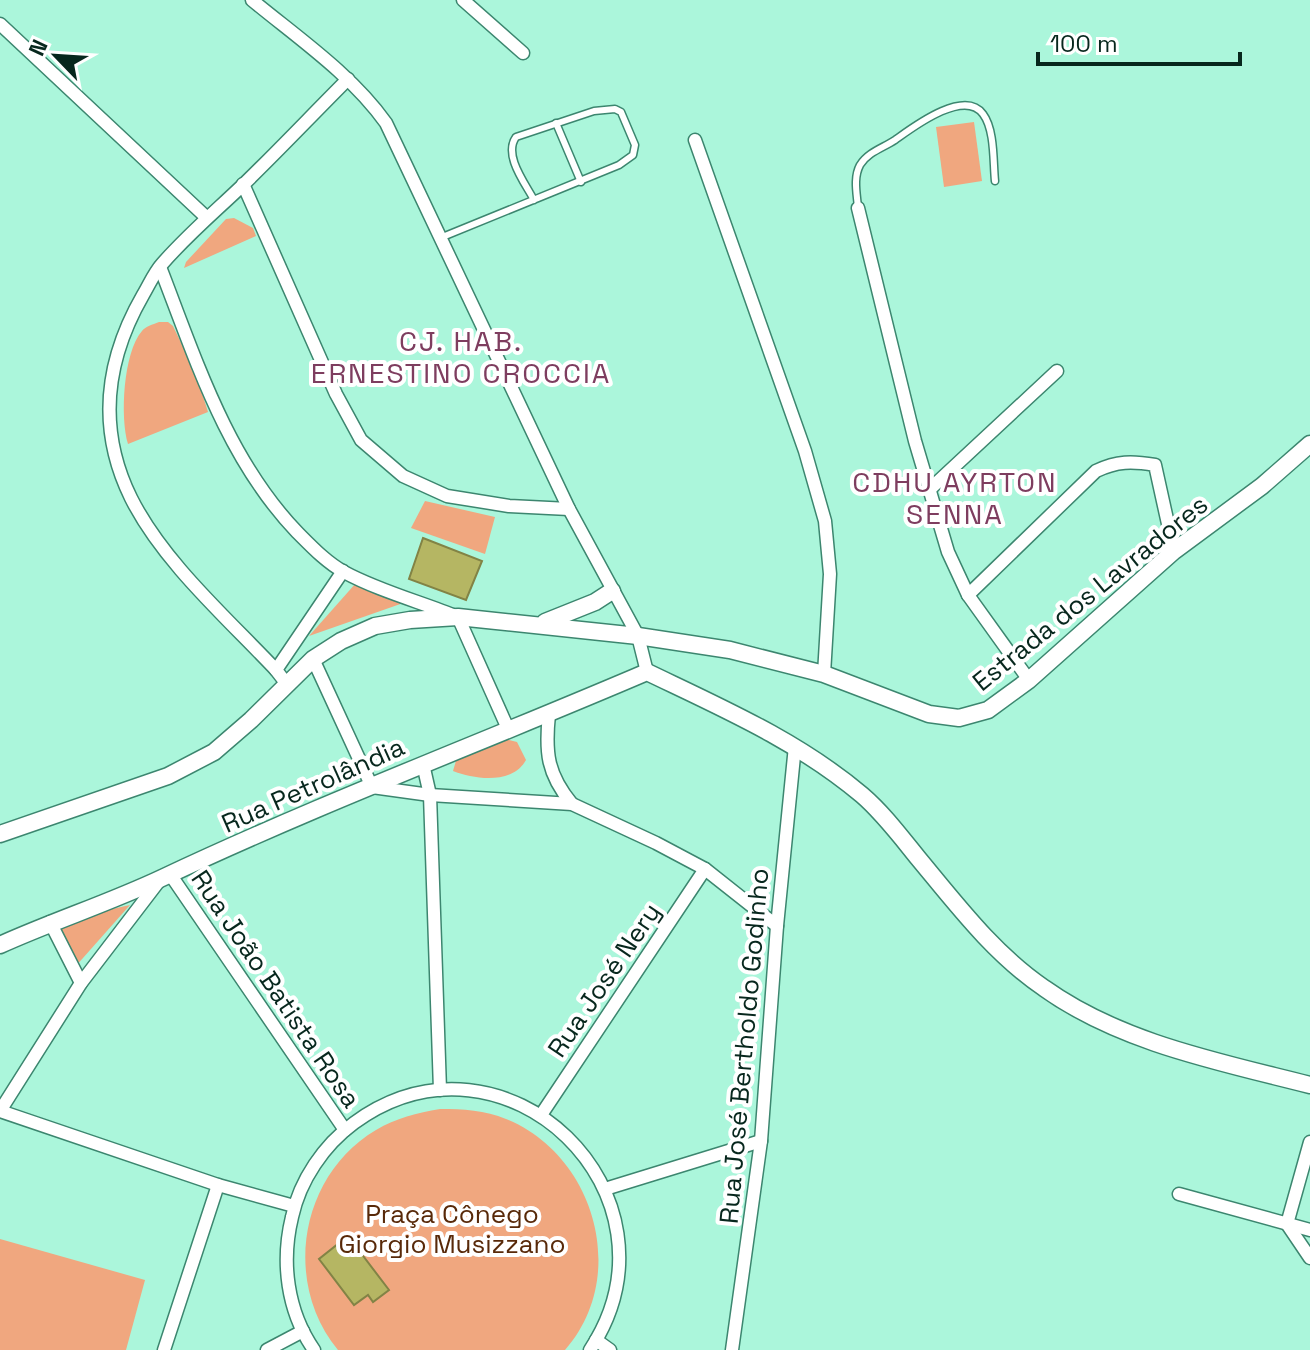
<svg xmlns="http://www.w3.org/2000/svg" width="1310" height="1350" viewBox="0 0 1310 1350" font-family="'Space Grotesk',sans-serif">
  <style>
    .green { fill: #f0a77f }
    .building { fill: #b5b663; stroke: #828345; stroke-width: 2 }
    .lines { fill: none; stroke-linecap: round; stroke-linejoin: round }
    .lane-casing { stroke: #3c866f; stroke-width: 9 }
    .street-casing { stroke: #3c866f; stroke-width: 15 }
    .secondary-casing { stroke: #3c866f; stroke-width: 19 }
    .lane { stroke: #fff; stroke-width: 6 }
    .street { stroke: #fff; stroke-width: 12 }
    .secondary { stroke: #fff; stroke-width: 16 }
    .labels { text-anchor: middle; stroke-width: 8; stroke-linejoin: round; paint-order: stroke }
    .street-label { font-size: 26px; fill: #07271d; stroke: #fff }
    .park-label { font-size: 26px; fill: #582909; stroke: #fff }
    .neighbourhood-label { font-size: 28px; letter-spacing: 2px; fill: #7e3d5f; stroke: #fff }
  </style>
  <rect width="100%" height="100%" fill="#abf6db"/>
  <!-- green -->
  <g class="green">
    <polygon points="974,122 982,181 944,187 936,127"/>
    <polygon points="234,218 253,228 256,236 184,268 186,262 226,219"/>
    <path d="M159,322H168L173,326L196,374L208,412L128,444C120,418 123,353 142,331C146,326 152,325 159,322Z"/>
    <polygon points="425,501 495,517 485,554 411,528"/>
    <polygon points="356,583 409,601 309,636"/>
    <path d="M505,739L517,742L526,760C513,784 476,780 453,771L458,754Z"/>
    <polygon points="130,905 75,967 54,922"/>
    <path d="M440,1109C463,1109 485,1110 506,1119C595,1155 630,1276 565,1350H338C282,1282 300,1175 376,1130C396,1118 417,1113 440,1109Z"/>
    <polygon points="0,1239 145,1280 126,1350 0,1350"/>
  </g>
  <!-- building -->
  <g class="building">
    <polygon points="423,538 482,561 466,600 409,579"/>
    <polygon points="348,1236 389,1290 373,1302 368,1295 354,1305 319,1259"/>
  </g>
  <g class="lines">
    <defs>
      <g id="lane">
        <polyline points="556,123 581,182"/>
        <path d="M858,208C857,194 853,178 860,165C868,152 883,148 895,140C912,128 964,88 983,114C995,130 993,162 995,181"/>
        <path d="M440,238L619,165L633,155L635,145L621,112L615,109L594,111L516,137C503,155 525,183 534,200"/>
      </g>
      <g id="street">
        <path d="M252,0C298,38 351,74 386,123L569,509L638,636L647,672"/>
        <polyline points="463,0 523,53"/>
        <polyline points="0,24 206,217"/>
        <polyline points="695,140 805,451 825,521 830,574 824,674"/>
        <polyline points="243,184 336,394 361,440 403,476 447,496 509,506 569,509"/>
        <polyline points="858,208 915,441 948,552 968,595 1029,680"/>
        <path d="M160,267C196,360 227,459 297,532C311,546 326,562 344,572C379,591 421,602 458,617L509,731"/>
        <polyline points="929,490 1057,371"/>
        <path d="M968,595L1096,471C1117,461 1132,461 1155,465L1174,551"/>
        <polyline points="313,659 372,787 430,795 572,804 656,843 705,869 777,926"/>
        <path d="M276,670C227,618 163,562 131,498C97,429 105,361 143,295C149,285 154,273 162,264C188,234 217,210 245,183C280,149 313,114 348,79"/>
        <polyline points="286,683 276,670 343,571"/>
        <path d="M549,714C545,752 547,774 572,804"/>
        <polyline points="423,764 430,795 440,1090"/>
        <polyline points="170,874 345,1130"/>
        <polyline points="159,881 81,983 0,1111 218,1185 294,1206"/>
        <polyline points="50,922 81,983"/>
        <polyline points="541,1115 705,869"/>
        <polyline points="1310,1142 1287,1224 1310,1258"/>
        <polyline points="605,1189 761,1141"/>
        <polyline points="1179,1194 1310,1230"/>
        <polyline points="596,1340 610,1350"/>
        <polyline points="164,1350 218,1185"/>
        <polyline points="267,1350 303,1331"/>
        <path d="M314,1350C287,1311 281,1262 292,1217C300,1180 324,1145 354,1123C505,1013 692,1195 590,1350"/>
        <polyline points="732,1350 761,1141 777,926 795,746"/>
      </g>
      <g id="secondary">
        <polyline points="545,622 595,602 612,591"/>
        <polyline points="0,834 168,776 214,752 251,720 313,659 341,641 375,626 410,620 458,617 638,636 730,650 824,674 929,714 959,718 988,710 1029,680 1174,551 1262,486 1310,444"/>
        <path d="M0,945C53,921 109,903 162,878C321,803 486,741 647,672C722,708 798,741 862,795C883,813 901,837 918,858C957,905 994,954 1044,988C1121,1043 1220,1062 1310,1085"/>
      </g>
    </defs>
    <!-- lane casing -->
    <use href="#lane" class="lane-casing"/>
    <!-- street casing -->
    <use href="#street" class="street-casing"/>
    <!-- secondary casing -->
    <use href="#secondary" class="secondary-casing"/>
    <!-- lane -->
    <use href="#lane" class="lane"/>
    <!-- street -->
    <use href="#street" class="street"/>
    <!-- secondary -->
    <use href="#secondary" class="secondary"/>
  </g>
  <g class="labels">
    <!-- street labels -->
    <g class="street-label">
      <text transform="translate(1090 593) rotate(-39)" y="9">Estrada dos Lavradores</text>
      <text transform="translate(313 785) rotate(-24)" y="9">Rua Petrolândia</text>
      <text transform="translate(604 980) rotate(-56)" y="9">Rua José Nery</text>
      <text transform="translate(276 989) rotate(56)" y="9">Rua João Batista Rosa</text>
      <text transform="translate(744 1046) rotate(-85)" y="9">Rua José Bertholdo Godinho</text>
    </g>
    <!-- park labels -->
    <g class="park-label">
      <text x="452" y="1223">Praça Cônego<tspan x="452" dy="30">Giorgio Musizzano</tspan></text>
    </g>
    <!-- neighbourhood labels -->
    <g class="neighbourhood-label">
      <text x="461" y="351">CJ. HAB.<tspan x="461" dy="32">ERNESTINO CROCCIA</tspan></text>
      <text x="955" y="492">CDHU AYRTON<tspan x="955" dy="32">SENNA</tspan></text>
    </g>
  </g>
  <!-- north arrow -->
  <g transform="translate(56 56) rotate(295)" stroke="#ffffff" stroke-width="6" paint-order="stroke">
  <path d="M0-6L14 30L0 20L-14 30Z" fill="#07271d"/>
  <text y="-12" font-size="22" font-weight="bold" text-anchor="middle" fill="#07271d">N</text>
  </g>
  <!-- scale -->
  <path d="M1038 52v12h202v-12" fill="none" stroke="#07271d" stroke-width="4"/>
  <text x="1050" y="52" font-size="24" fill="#07271d" stroke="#ffffff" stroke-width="6" paint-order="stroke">100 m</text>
</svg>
